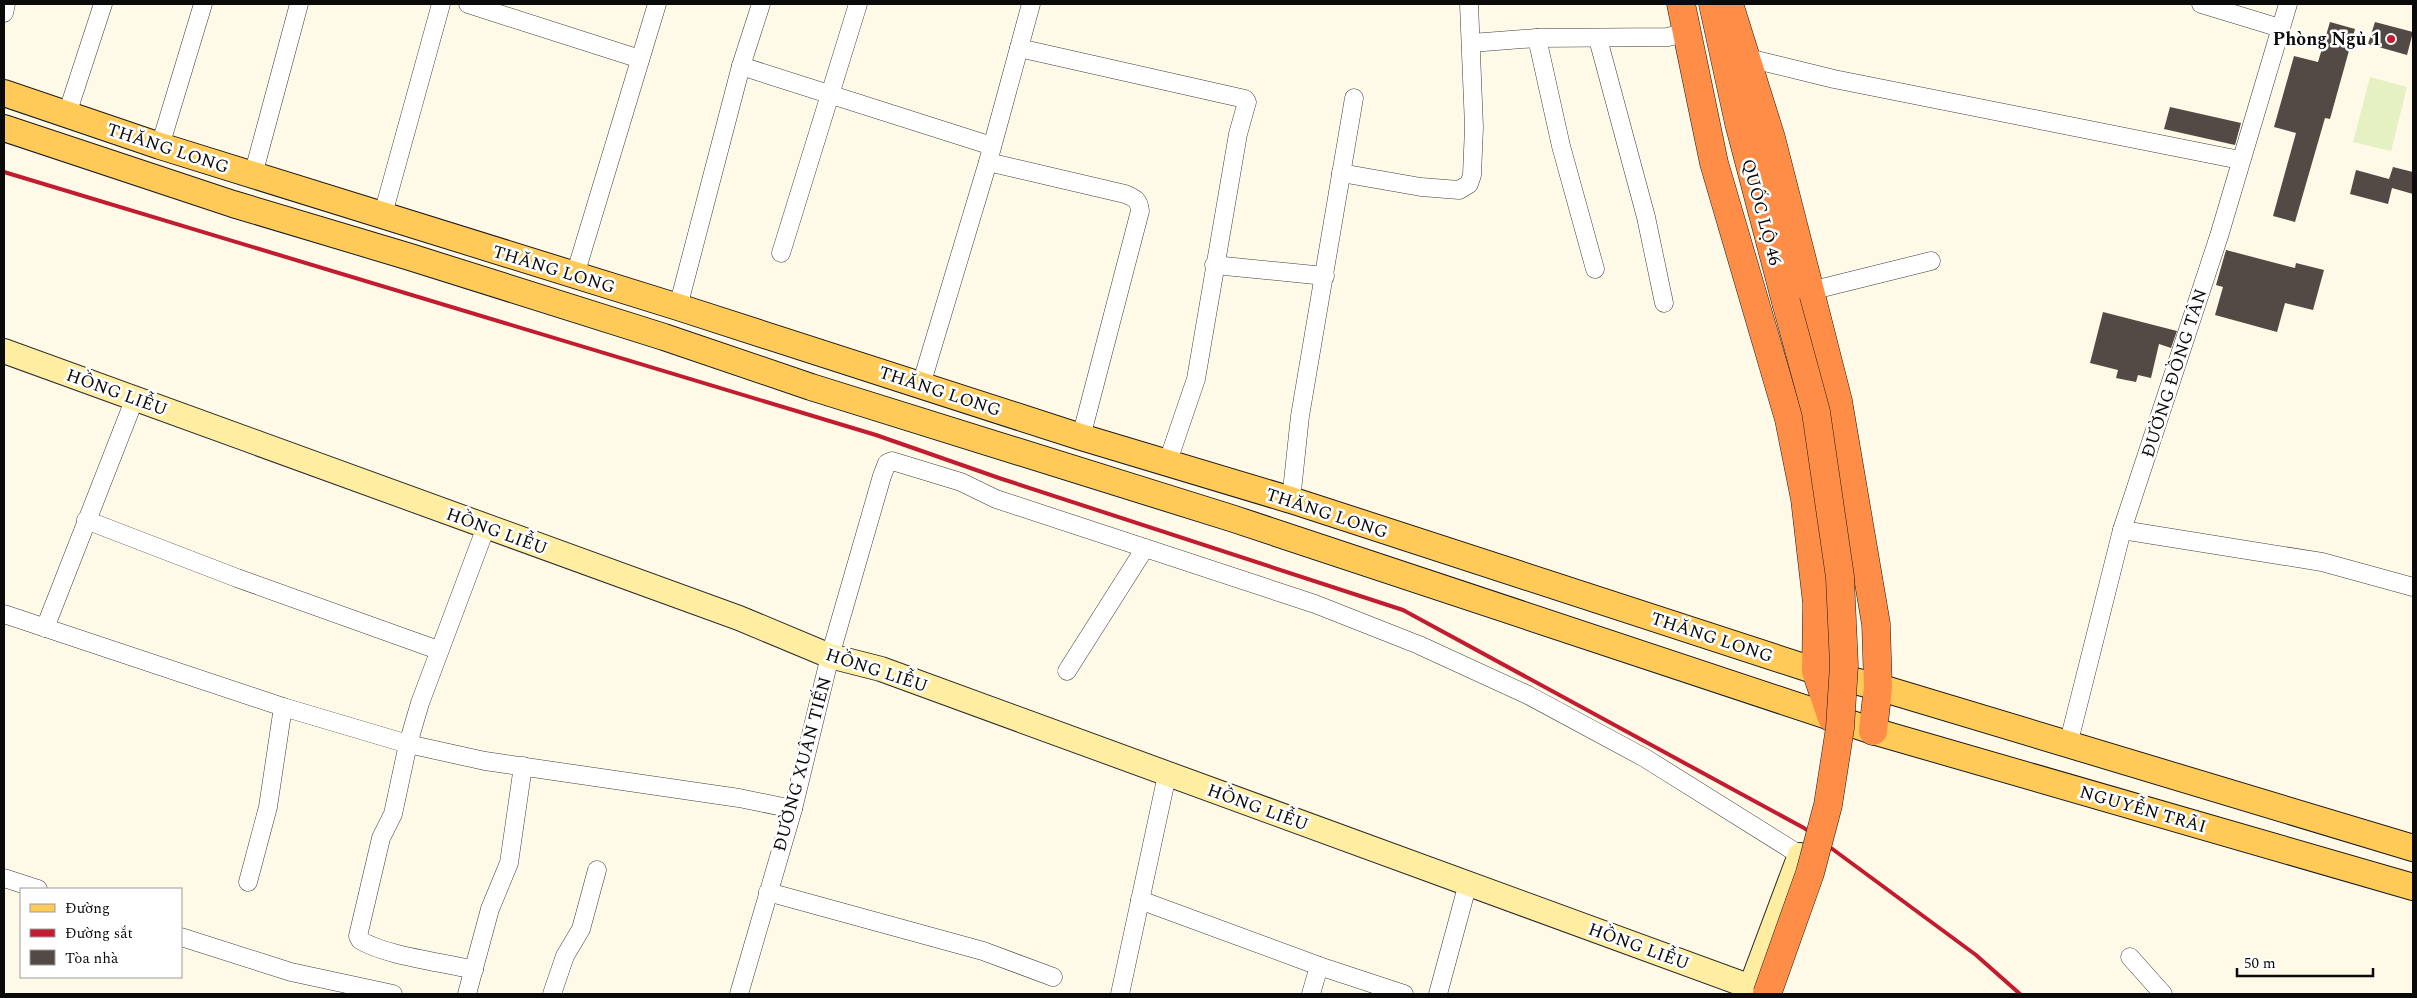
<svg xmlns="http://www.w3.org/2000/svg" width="2417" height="998" viewBox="0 0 2417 998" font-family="Spectral,serif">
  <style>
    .pitch { fill: #e5f1c2 }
    .building { fill: #534a46 }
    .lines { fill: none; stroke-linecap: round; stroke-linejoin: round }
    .street-casing { stroke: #3d3d3d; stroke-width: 19 }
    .secondary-casing { stroke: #2c2c2c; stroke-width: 26 }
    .primary-casing { stroke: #1b1b1b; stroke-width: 28 }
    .highway-casing { stroke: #1b1b1b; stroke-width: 29 }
    .street { stroke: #fff; stroke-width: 18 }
    .secondary { stroke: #ffeea2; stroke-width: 24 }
    .primary { stroke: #ffca57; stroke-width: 26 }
    .highway { stroke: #fd8d47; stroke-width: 28 }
    .rail { stroke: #c11c30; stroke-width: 4 }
    .highway-bridge-casing { stroke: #1b1b1b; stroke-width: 29; stroke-linecap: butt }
    .highway-bridge { stroke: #fd8d47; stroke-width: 28 }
    .poi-dot { fill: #c11c30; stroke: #fff; stroke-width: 2 }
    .labels { text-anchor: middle; stroke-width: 5; stroke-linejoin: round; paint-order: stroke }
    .poi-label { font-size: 18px; font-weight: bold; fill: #0a0a0a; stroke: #fff; text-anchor: end }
    .street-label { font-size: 18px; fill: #0a0a0a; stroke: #fff }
  </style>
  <rect width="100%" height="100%" fill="#fff9e7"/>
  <!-- pitch -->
  <polygon class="pitch" points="2370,77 2407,87 2391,151 2353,142"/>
  <!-- building -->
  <g class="building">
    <polygon points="2330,22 2355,29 2330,119 2325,118 2295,222 2273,216 2296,133 2274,127 2294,56 2318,62"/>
    <polygon points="2375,22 2413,32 2407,55 2368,44"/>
    <polygon points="2170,107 2241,123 2235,145 2164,129"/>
    <polygon points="2393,167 2413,172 2413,194 2392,188 2388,204 2350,194 2356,170 2389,179"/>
    <polygon points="2226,250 2295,268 2296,263 2324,270 2313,310 2285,303 2277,332 2215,315 2223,287 2216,285"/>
    <polygon points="2103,312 2177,331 2171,348 2159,344 2151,378 2138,375 2136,382 2116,378 2118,370 2090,363"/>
  </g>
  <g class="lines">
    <defs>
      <g id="street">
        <polyline points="468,4 640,59"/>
        <polyline points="2201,4 2280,28"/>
        <polyline points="4,13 6,4"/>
        <polyline points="1537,38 1561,146 1595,269"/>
        <polyline points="1598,39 1646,217 1664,303"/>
        <polyline points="1471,43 1537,38 1668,37 1686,32"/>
        <polyline points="1019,48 1245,99 1247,102 1238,134 1196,379 1167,464"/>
        <polyline points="1748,58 1834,79 2240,160"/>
        <polyline points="741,66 992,146"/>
        <polyline points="67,114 103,4"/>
        <polyline points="160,146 203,4"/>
        <path d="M988,162L1125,194C1135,198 1139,200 1140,211L1081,437"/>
        <polyline points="1341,173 1421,187 1459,190 1469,184 1472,175 1474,127 1469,4"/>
        <polyline points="253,175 299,4"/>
        <polyline points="383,214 441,4"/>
        <polyline points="781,253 858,4"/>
        <polyline points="1214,265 1325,276"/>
        <polyline points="575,275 657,4"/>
        <polyline points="1810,291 1931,261"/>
        <polyline points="678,307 741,66 761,4"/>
        <polyline points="921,385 988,162 1031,4"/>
        <polyline points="1291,500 1300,416 1354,98"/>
        <polyline points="86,520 237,578 438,650"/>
        <polyline points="2122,530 2322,562 2413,587"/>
        <polyline points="4,614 283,707 408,744 485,761 739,798 793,809"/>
        <polyline points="45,628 135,398"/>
        <polyline points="1067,671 1145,548"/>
        <polyline points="2068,745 2122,530 2219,236 2288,4"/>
        <polyline points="4,878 38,889"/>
        <polyline points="248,882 268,807 283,707"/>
        <polyline points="768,892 983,951 1053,977"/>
        <polyline points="1140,900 1319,966 1404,994"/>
        <polyline points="181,937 291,972 393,994"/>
        <polyline points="2130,957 2163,994"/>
        <path d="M474,970C442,962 386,956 360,940L358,936L381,838L393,814L408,744L420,703L486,527"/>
        <polyline points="467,994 490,909 509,863 523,766"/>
        <polyline points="552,994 565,956 581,929 597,870"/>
        <polyline points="739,994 793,809 830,656 882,476 887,463 892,461 961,482 996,499 1315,604 1419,645 1528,695 1645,758 1800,855"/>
        <polyline points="1120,994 1167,775"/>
        <polyline points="1311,994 1319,966"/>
        <polyline points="1438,994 1468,883"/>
      </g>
      <g id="secondary">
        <polyline points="4,351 739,618 830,656 881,669 1770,994"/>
        <polyline points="1748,994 1800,855"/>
      </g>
      <g id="primary">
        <polyline points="4,93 160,146 678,307 1081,437 1291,500 1816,671 1878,687 2413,848"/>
        <polyline points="4,128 233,204 410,257 664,337 811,387 1231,518 1873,731 2413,887"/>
      </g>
      <g id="highway">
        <polyline points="1681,4 1714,163 1789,419 1805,499 1817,603 1816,671 1832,718"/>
        <polyline points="1713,4 1739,123 1786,302"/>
        <polyline points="1729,4 1771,138 1838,401 1876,624 1878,687 1873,731"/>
      </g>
    </defs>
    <!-- street casing -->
    <use href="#street" class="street-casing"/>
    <!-- secondary casing -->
    <use href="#secondary" class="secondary-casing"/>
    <!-- primary casing -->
    <use href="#primary" class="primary-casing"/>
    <!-- highway casing -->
    <use href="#highway" class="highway-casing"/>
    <!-- street -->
    <use href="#street" class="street"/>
    <!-- secondary -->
    <use href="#secondary" class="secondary"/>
    <!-- primary -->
    <use href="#primary" class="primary"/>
    <!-- highway -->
    <use href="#highway" class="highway"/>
    <!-- rail -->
    <polyline class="rail" points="4,172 876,435 999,478 1403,610 1804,828 1976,955 2020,994"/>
    <defs>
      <polyline id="highway-bridge" points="1767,994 1810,873 1828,805 1840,728 1844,665 1840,577 1816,412 1786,302"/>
    </defs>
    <!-- highway-bridge casing -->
    <use href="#highway-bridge" class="highway-bridge-casing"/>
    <!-- highway-bridge -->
    <use href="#highway-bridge" class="highway-bridge"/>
  </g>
  <!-- markers -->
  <circle class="poi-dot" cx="2391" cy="39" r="5"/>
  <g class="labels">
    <!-- poi labels -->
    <g class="poi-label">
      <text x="2381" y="45">Phòng Ngủ 1</text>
    </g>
    <!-- street labels -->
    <g class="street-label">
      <text transform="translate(168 148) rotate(18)" y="6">THĂNG LONG</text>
      <text transform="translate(1762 212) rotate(75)" y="6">QUỐC LỘ 46</text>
      <text transform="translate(554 269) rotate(17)" y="6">THĂNG LONG</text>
      <text transform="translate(2174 373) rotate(-72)" y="6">ĐƯỜNG ĐỒNG TÂN</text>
      <text transform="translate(940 391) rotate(18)" y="6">THĂNG LONG</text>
      <text transform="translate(117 392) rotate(20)" y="6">HỒNG LIỄU</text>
      <text transform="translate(1327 513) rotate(18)" y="6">THĂNG LONG</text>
      <text transform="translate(497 531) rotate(20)" y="6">HỒNG LIỄU</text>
      <text transform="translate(1712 637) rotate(18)" y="6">THĂNG LONG</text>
      <text transform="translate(877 670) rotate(18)" y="6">HỒNG LIỄU</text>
      <text transform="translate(802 764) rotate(-75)" y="6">ĐƯỜNG XUÂN TIẾN</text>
      <text transform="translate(1258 807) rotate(20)" y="6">HỒNG LIỄU</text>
      <text transform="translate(2143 809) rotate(16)" y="6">NGUYỄN TRÃI</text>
      <text transform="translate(1639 946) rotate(20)" y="6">HỒNG LIỄU</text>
    </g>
  </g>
  <!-- border -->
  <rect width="2417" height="998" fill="none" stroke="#0a0a0a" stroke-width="10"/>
  <!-- legend -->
  <rect x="20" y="888" width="162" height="90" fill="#ffffff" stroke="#9d9d9d"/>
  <rect x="30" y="904" width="25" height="8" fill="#ffca57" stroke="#9d9d9d"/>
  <text x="65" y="913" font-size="15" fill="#0a0a0a">Đường</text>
  <rect x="30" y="929" width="25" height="8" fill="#c11c30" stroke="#9d9d9d"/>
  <text x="65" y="938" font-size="15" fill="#0a0a0a">Đường sắt</text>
  <rect x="30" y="950" width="25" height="15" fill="#534a46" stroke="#9d9d9d"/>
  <text x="65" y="963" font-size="15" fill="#0a0a0a">Tòa nhà</text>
  <!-- scale -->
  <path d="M2237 968v8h136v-8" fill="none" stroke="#0a0a0a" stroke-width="2.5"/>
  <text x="2244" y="968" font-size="15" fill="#0a0a0a" stroke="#ffffff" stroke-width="4" paint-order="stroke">50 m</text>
</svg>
